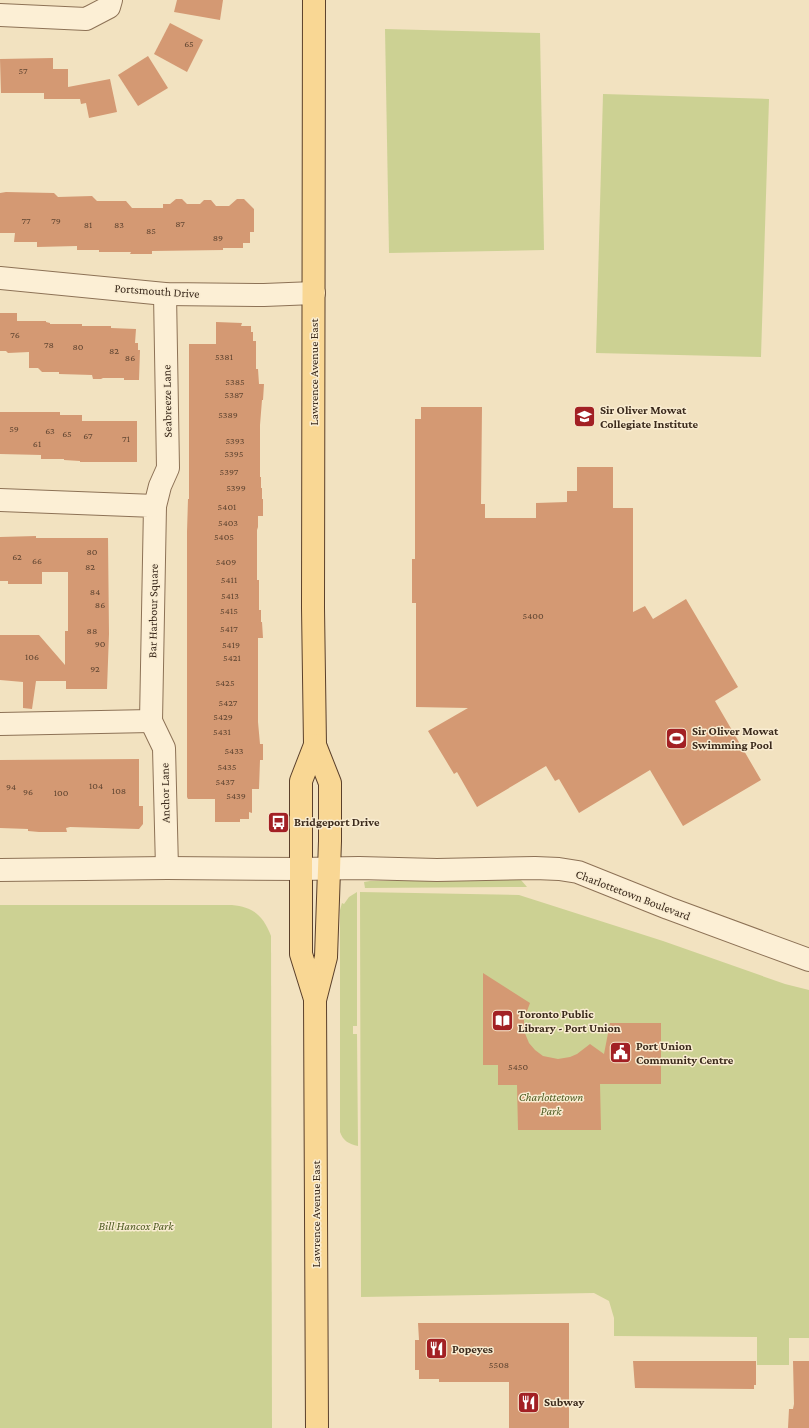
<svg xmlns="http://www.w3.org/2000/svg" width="809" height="1428" viewBox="0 0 809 1428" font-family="'Crimson Pro',serif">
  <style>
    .green { fill: #ccd193 }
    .building { fill: #d49973 }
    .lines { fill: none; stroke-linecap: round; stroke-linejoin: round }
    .minor-casing { stroke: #8d7256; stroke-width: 24 }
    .major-casing { stroke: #5b402b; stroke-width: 24 }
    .minor { stroke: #fcefd5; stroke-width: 22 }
    .major { stroke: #f9d794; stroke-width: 22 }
    .labels { text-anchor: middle; stroke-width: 3; stroke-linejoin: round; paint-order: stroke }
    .number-label { font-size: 10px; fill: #614632 }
    .street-label { font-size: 12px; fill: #3b2a1c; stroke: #f9ecd1 }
    .poi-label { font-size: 12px; font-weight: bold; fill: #3b2a1c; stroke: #f9ecd1; text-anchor: start }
    .park-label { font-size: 12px; font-style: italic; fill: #4d5a21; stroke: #f9ecd1 }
  </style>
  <rect width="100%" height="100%" fill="#f2e2c0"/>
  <!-- green -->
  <g class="green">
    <polygon points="385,29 540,33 544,250 389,253"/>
    <polygon points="603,94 769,99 761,357 596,353"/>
    <polygon points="521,880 527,887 365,888 364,882 370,881"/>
    <path d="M357,892V1026H353V1034H357L358,1146C349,1144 343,1141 340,1132V910L342,903L344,904L349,897Z"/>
    <polygon points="360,892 519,895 663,941 785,984 809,990 809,1338 789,1338 789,1365 757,1365 757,1337 614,1336 614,1318 609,1301 594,1293 361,1297"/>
    <path d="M0,905H232C253,907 263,915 271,936L272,1428H0Z"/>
  </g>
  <!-- building -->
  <g class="building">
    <polygon points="177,0 223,0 220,20 174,12"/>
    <polygon points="170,23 203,40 187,72 154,54"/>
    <polygon points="148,56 168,88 138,106 118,75"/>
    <polygon points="53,58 53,69 68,69 68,87 110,79 117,112 89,118 86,103 81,104 80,99 44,99 44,93 1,93 0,59"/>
    <polygon points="6,192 54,193 58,197 92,196 97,201 126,201 132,208 163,208 163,204 170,204 176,199 182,199 187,204 200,204 204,200 211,200 216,206 229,206 237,199 244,199 254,209 254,232 250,232 250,243 243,243 243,248 223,248 223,250 152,251 152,254 130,254 131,252 99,252 99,250 77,250 77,246 37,247 37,242 14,242 15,233 0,233 0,193"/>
    <polygon points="0,313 17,313 17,321 46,321 46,322 50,323 50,324 82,324 82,326 111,326 111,328 136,329 135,343 138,343 138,350 140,350 139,380 124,380 124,378 103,378 101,379 93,379 92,375 59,374 59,372 42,372 38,368 29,368 29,352 8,353 6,351 0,351"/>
    <polygon points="216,322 242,323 241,326 251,326 251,332 253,332 253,341 256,341 256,369 258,369 259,384 264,384 263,400 262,400 260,425 260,477 261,477 261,488 262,488 262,499 263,499 263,516 258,516 258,527 257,530 257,580 259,580 259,610 261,610 261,622 262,622 263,638 258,638 258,722 260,744 263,744 263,760 260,760 259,789 252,789 252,813 249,812 249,819 240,819 240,822 215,822 215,799 188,799 187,797 187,532 188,499 189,499 189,344 216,344"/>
    <polygon points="421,407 482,407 481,504 485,504 485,518 536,518 536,503 567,502 567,491 577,491 577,467 613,467 613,508 633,508 633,612 645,606 653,619 686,599 738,687 715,701 761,780 683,826 650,770 579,813 559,779 555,781 546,766 477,807 457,772 454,774 428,731 468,708 416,707 416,603 412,603 412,559 415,559 415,419 421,419"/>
    <polygon points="0,412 60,412 60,415 82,415 82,421 137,421 137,462 80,462 80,461 64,460 64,459 41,459 41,455 0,454"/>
    <polygon points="36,536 36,538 108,538 109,634 107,689 66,689 66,681 36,681 32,709 23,708 23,682 0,680 0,635 39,635 65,665 65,631 68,631 68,572 42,572 42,584 8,584 8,581 0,581 0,537"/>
    <polygon points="139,759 139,806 143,806 143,824 139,829 70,827 66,828 67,832 39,832 28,831 28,829 0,828 0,760"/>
    <polygon points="483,973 530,1003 524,1019 524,1031 529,1043 535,1050 543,1056 558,1059 570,1057 577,1054 590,1044 604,1054 610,1023 661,1023 661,1084 600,1084 601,1130 518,1130 517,1085 498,1085 498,1065 483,1065"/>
    <polygon points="418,1323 569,1323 569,1428 509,1428 509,1382 439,1382 439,1379 419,1379 419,1370 415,1370 415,1340 419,1340"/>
    <polygon points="633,1361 756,1361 756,1385 754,1385 754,1389 635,1388"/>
    <polygon points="793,1361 809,1361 809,1428 788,1428 789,1409 793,1409 794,1404"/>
  </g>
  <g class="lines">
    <defs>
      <g id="minor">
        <polyline points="0,15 86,19 109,7 111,0"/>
        <polyline points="0,278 165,294 264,295 314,293"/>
        <polyline points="0,500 155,506 151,721 0,724"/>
        <polyline points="155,506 160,486 168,468 165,294"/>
        <polyline points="151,721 164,748 167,868"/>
        <polyline points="0,870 167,868 301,869 359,868 437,870 535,868 559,869 578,872 668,908 809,960"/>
      </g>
      <g id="major">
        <polyline points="314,0 313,608 315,745 330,783 330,841 326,957 315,1000 317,1428"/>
        <polyline points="315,745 301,781 301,954 315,999"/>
      </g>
    </defs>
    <!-- minor casing -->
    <use href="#minor" class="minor-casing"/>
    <!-- major casing -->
    <use href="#major" class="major-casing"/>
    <!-- minor -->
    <use href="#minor" class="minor"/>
    <!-- major -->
    <use href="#major" class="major"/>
  </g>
  <!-- icons -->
  <defs>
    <symbol id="school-square" viewBox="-11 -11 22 22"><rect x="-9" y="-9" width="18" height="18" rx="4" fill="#a22024" stroke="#f9ecd1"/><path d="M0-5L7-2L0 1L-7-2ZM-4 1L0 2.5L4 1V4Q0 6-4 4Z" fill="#fff"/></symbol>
    <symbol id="stadium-square" viewBox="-11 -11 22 22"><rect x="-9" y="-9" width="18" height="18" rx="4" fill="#a22024" stroke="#f9ecd1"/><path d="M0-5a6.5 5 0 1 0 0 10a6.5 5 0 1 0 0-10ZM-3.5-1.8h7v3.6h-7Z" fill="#fff"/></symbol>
    <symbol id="bus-square" viewBox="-11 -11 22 22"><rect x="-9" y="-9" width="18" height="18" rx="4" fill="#a22024" stroke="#f9ecd1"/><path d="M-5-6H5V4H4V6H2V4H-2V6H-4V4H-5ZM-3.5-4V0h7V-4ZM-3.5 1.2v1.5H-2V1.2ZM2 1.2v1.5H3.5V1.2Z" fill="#fff"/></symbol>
    <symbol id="library-square" viewBox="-11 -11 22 22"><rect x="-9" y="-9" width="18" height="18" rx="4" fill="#a22024" stroke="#f9ecd1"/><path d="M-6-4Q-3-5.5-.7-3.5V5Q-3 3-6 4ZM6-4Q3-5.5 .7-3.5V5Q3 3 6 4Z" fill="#fff"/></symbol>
    <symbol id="civic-square" viewBox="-11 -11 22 22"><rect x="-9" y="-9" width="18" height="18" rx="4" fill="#a22024" stroke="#f9ecd1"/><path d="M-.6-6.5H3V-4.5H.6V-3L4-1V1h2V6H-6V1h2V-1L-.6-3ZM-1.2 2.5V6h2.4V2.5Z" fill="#fff"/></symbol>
    <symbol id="restaurant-square" viewBox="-11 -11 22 22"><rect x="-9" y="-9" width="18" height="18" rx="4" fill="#a22024" stroke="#f9ecd1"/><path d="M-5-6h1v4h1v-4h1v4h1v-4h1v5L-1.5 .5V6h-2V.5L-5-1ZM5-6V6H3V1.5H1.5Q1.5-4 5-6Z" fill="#fff"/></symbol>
  </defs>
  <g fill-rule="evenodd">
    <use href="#school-square" x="572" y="404" width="25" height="25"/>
    <use href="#stadium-square" x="664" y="726" width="25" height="25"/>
    <use href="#bus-square" x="266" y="810" width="25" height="25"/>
    <use href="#library-square" x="490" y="1008" width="25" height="25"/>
    <use href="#civic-square" x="608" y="1040" width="25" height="25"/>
    <use href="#restaurant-square" x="424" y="1336" width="25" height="25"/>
    <use href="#restaurant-square" x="516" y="1390" width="25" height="25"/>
  </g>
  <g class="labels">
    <!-- number labels -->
    <g class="number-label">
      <text x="189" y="47">65</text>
      <text x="23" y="74">57</text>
      <text x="26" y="224">77</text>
      <text x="56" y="224">79</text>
      <text x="180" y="227">87</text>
      <text x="88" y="228">81</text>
      <text x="119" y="228">83</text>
      <text x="151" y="234">85</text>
      <text x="218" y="241">89</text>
      <text x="15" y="338">76</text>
      <text x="49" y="348">78</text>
      <text x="78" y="350">80</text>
      <text x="114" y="354">82</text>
      <text x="224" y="360">5381</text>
      <text x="130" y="361">86</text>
      <text x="235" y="385">5385</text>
      <text x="234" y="398">5387</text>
      <text x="228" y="418">5389</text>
      <text x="14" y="432">59</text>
      <text x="50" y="434">63</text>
      <text x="67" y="437">65</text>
      <text x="88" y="439">67</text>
      <text x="126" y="442">71</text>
      <text x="235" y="444">5393</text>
      <text x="37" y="447">61</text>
      <text x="234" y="457">5395</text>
      <text x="229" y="475">5397</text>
      <text x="236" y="491">5399</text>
      <text x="227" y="510">5401</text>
      <text x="228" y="526">5403</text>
      <text x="224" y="540">5405</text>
      <text x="92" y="555">80</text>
      <text x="17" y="560">62</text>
      <text x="37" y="564">66</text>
      <text x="226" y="565">5409</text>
      <text x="90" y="570">82</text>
      <text x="229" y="583">5411</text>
      <text x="95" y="595">84</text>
      <text x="230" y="599">5413</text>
      <text x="100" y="608">86</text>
      <text x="229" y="614">5415</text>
      <text x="533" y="619">5400</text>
      <text x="229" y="632">5417</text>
      <text x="92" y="634">88</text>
      <text x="100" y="647">90</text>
      <text x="231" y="648">5419</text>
      <text x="32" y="660">106</text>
      <text x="232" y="661">5421</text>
      <text x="95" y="672">92</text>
      <text x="225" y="686">5425</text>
      <text x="228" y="706">5427</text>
      <text x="223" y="720">5429</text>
      <text x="222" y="735">5431</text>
      <text x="234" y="754">5433</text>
      <text x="227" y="770">5435</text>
      <text x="225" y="785">5437</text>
      <text x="96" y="789">104</text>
      <text x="11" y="790">94</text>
      <text x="119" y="794">108</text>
      <text x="28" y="795">96</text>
      <text x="61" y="796">100</text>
      <text x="236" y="799">5439</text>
      <text x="518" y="1070">5450</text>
      <text x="499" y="1368">5508</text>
    </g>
    <!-- street labels -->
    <g class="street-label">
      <text transform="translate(157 291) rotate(4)" y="4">Portsmouth Drive</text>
      <text transform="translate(314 372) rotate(-90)" y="4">Lawrence Avenue East</text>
      <text transform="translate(167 401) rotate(-91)" y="4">Seabreeze Lane</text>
      <text transform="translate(153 611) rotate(-89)" y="4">Bar Harbour Square</text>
      <text transform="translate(165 793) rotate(-91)" y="4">Anchor Lane</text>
      <text transform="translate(633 895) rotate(21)" y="4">Charlottetown Boulevard</text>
      <text transform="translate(316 1214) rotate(-90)" y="4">Lawrence Avenue East</text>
    </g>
    <!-- poi labels -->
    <g class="poi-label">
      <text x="600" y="414">Sir Oliver Mowat<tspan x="600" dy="14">Collegiate Institute</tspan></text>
      <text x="692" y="735">Sir Oliver Mowat<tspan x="692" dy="14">Swimming Pool</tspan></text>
      <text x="294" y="826">Bridgeport Drive</text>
      <text x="518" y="1018">Toronto Public<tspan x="518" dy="14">Library - Port Union</tspan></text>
      <text x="636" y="1050">Port Union<tspan x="636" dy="14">Community Centre</tspan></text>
      <text x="452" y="1353">Popeyes</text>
      <text x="544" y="1406">Subway</text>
    </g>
    <!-- park labels -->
    <g class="park-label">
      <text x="551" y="1101">Charlottetown<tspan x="551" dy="14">Park</tspan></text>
      <text x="136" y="1230">Bill Hancox Park</text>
    </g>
  </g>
</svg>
